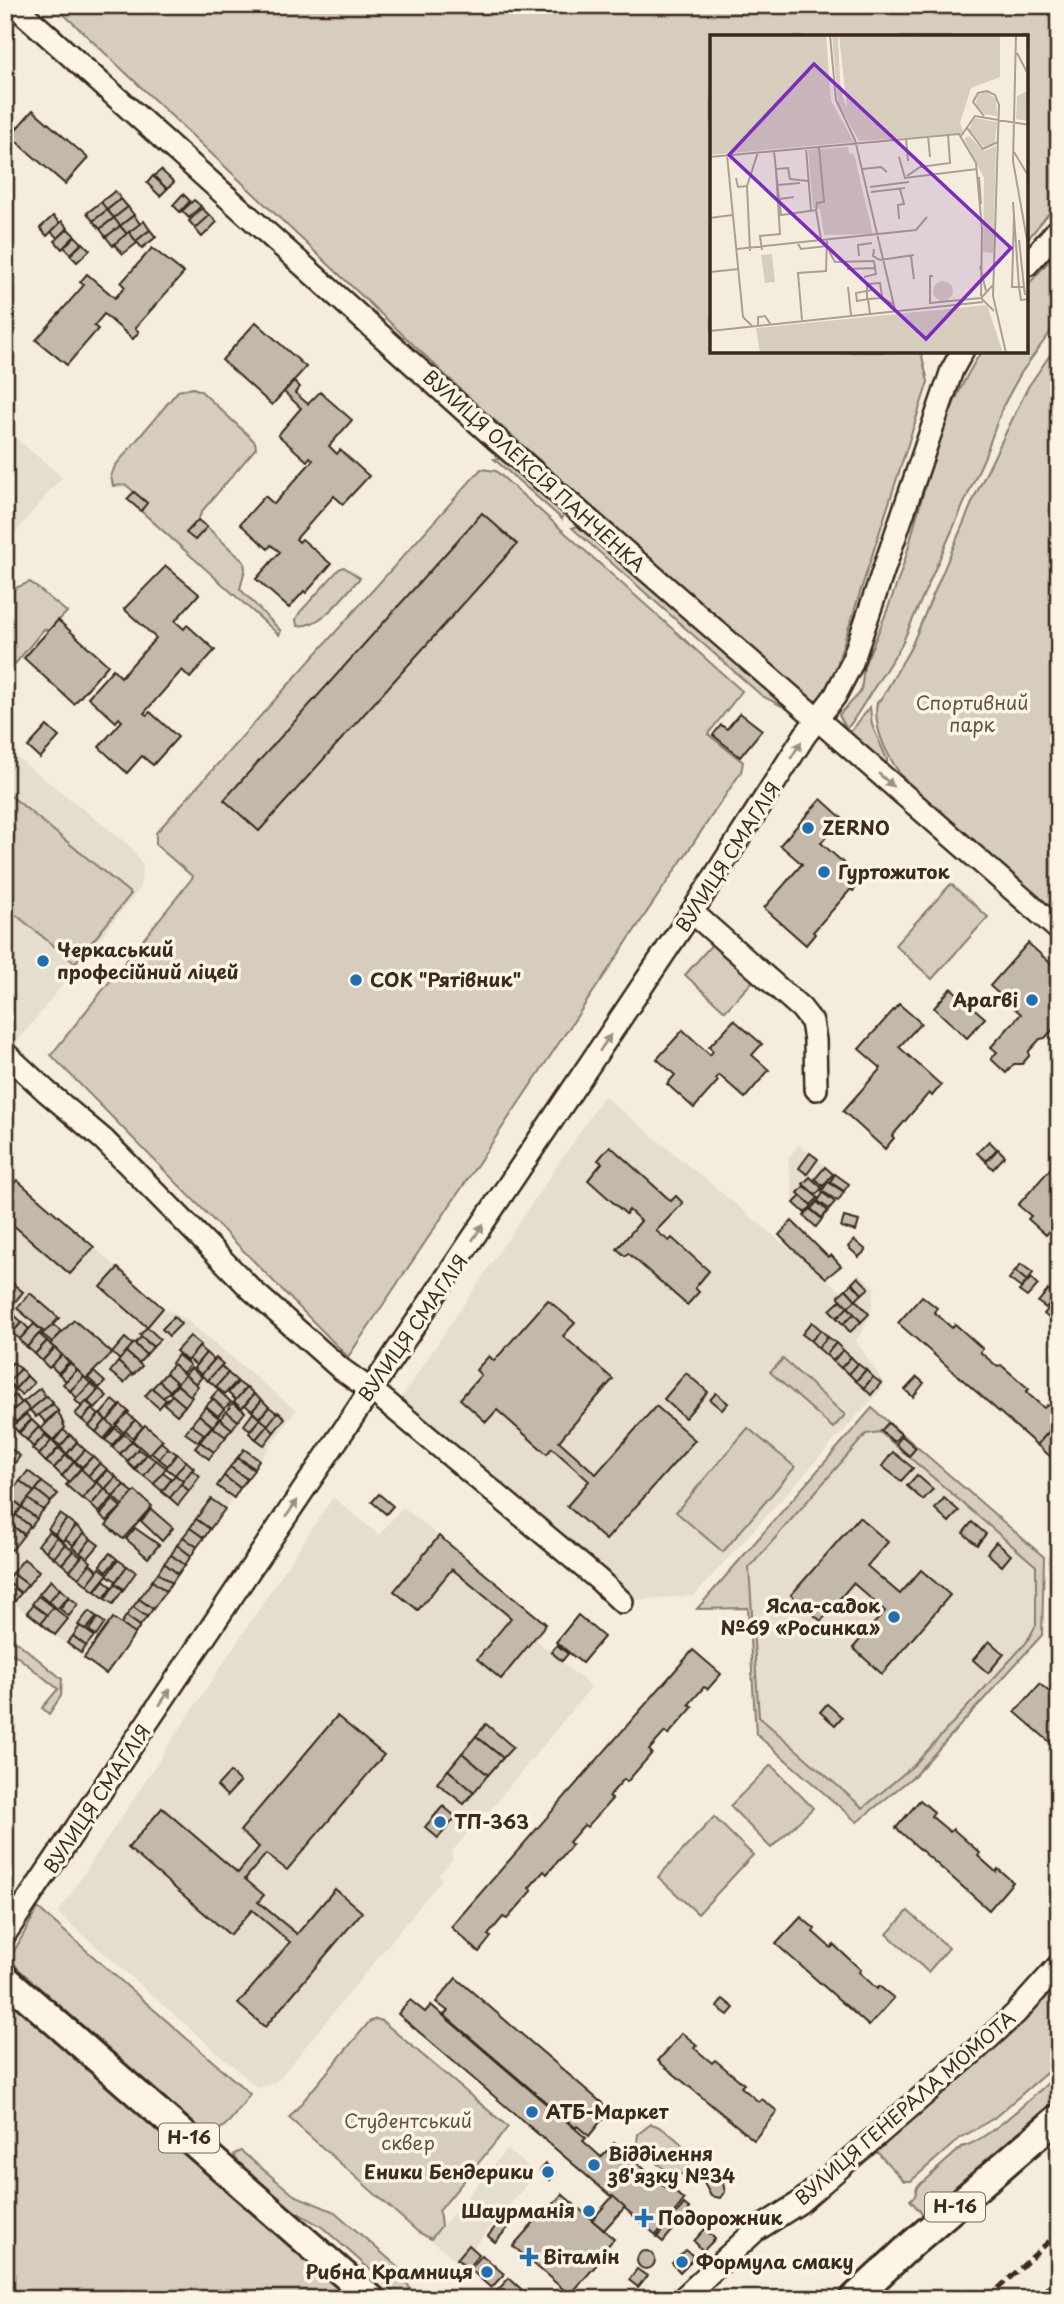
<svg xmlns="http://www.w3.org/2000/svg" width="1064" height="2304" viewBox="0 0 1064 2304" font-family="'Playpen Sans',sans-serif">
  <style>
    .built { fill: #e5ddce }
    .green { fill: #d6cdbd; stroke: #887c6e; stroke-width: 2; fill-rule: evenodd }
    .building { fill: #c3b9aa; stroke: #3b2a1e; stroke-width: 2 }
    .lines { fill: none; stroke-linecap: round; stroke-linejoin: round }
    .minor-casing { stroke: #3b2a1e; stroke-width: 26 }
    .major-casing { stroke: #3b2a1e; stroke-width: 32 }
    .minor { stroke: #fcf5e5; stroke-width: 21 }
    .major { stroke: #fcf5e5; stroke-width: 26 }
    .rail { stroke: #3b2a1e; stroke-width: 5; stroke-dasharray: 10 5; stroke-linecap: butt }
    .oneway { fill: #9c9082 }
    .poi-dot { fill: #1f6fb2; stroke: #fcf5e5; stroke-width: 2.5 }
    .labels { text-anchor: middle; stroke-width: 7; stroke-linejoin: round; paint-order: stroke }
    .shield { fill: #fcf5e5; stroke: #75675a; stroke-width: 2 }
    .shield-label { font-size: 18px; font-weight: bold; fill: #3b2a1e }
    .street-label { font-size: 19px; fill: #3b2a1e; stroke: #fcf5e5 }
    .park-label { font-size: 19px; fill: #625346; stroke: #fcf5e5 }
    .poi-label { font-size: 19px; font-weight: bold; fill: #3b2a1e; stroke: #fcf5e5; text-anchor: start }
    .inset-road { fill: none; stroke: #aa9f91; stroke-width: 2 }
    .view { fill: #7b2cbf; fill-opacity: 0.15; stroke: #7b2cbf; stroke-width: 3.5 }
    .inset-edge { fill: none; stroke: #3b2a1e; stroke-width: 3.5 }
  </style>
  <rect width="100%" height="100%" fill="#f4eddd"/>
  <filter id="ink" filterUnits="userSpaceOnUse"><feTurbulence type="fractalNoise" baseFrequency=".0143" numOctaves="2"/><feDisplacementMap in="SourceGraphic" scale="14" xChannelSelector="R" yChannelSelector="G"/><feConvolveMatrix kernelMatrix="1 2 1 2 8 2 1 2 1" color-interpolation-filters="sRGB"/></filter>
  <g filter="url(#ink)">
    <!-- built -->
    <g class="built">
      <polygon points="5,429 62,477 5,544"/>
      <polygon points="5,748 130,846 143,865 140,888 16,1043 5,1034"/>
      <polygon points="604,1096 842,1292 859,1273 875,1288 870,1316 856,1341 885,1385 694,1596 635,1600 399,1401"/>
      <polygon points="798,1145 849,1183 815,1227 794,1204 788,1159"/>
      <polygon points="17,1180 163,1308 184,1318 296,1410 106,1676 5,1596 5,1193"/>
      <polygon points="880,1432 1036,1566 1036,1625 1026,1643 915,1764 863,1808 759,1717 749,1568 866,1434"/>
      <polygon points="333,1497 379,1535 403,1507 546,1624 534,1638 591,1687 490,1810 485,1812 451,1853 453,1859 439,1875 442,1879 279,2079 272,2084 258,2088 58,1913"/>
      <polygon points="507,2149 536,2173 460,2264 431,2240"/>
    </g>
    <!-- green -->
    <g class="green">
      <path d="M54,5H1059V201L1027,240V37H712V352H921L928,382L838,661C838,673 824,698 813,703L473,401Z"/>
      <path d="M1059,249V320L1021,373L1003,406L985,456L901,646L850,725L846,728L839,715C843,710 859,695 860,692C864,684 861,671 866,661C881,627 895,592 906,556C925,487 942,412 981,352H1027V286Z"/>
      <path d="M1059,342V921L909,786C891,763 872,732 877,702L882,698L911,647L975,496L1028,387Z"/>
      <polygon points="193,388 201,391 249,436 255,442 256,448 202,511 198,520 187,533 195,540 207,527 244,562 245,569 240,589 281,631 279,635 141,511 147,503 126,485 113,486 111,476 115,466 178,391"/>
      <polygon points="505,458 564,509 562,519 494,459"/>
      <polygon points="481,469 496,471 742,691 708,734 743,762 741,772 348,1357 51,1055 193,877 156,845 156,833"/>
      <polygon points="581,525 786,702 790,710 762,696 572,528"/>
      <path d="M344,567L360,578C344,595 323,627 297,626L296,619L300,612L339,569Z"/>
      <polygon points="30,582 67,612 48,631 44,629 15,664 5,655 5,597 13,589"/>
      <polygon points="870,707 872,725 887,759 887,769 849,734"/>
      <polygon points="5,791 131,894 75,963 5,906"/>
      <polygon points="951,884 988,917 932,979 895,945"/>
      <polygon points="714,942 755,979 725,1011 685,975"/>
      <polygon points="783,1359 845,1415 833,1428 770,1372"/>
      <path d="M872,1408L1044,1557L1042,1635L915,1775L857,1822L756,1734L748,1608L697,1609ZM880,1432L1036,1566V1625L1026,1643L915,1764L863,1808L759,1717L749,1568L866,1434Z"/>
      <polygon points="748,1428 795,1467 723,1552 676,1512"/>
      <polygon points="5,1632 62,1679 61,1696 49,1714 42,1708 58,1689 13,1653 5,1662"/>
      <polygon points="771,1765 813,1808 771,1848 730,1806"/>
      <polygon points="714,1817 753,1855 698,1914 658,1877"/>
      <path d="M38,1908L250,2094C240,2107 222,2139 204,2132L18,1969L12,1959L13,1953Z"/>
      <polygon points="908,1911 949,1948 928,1972 887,1934"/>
      <polygon points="1059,1977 1059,2062 994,2118 959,2139 911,2181 904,2181 874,2149"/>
      <polygon points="5,1992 356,2299 5,2299"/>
      <polygon points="376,2019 382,2021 508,2127 439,2211 441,2226 431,2239 418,2232 289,2118 369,2022"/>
      <path d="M1059,2073V2102L926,2218L910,2200L915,2196L917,2187L962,2147C989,2140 1036,2093 1059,2073Z"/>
      <path d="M651,2124C663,2126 691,2149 692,2161L683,2174C667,2177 647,2155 637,2142L638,2134Z"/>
      <polygon points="241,2151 294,2195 335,2212 398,2267 416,2299 398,2299 384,2282 322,2227 286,2206 236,2163 234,2154"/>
    </g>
    <!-- building -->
    <g class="building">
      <polygon points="33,110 88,158 65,184 10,136"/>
      <polygon points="161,170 174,182 167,189 154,176"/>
      <polygon points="153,176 167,189 160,196 147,183"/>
      <polygon points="115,191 121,199 107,210 101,202"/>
      <polygon points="183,194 190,201 180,212 173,205"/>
      <polygon points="121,199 128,207 114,218 107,210"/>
      <polygon points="194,200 201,206 189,218 182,211"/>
      <polygon points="101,202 107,210 93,221 87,213"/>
      <polygon points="128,207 134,215 120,226 114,218"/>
      <polygon points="202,208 209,215 195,228 189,221"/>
      <polygon points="107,210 114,218 100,229 93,221"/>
      <polygon points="134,215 140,224 127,234 120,226"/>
      <polygon points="210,215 217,222 202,237 195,229"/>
      <polygon points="53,216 60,223 47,236 40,228"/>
      <polygon points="114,218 120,226 106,237 100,229"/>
      <polygon points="62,221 68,228 58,238 51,232"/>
      <polygon points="144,221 150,230 136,241 129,232"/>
      <polygon points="120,226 127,234 113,246 106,237"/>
      <polygon points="68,229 75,236 62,249 55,241"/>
      <polygon points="150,230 156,237 142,248 136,241"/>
      <polygon points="129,232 137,243 123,254 114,244"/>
      <polygon points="75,236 82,243 71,254 64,247"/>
      <polygon points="83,243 90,250 77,262 70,255"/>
      <polygon points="152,248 184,273 135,328 139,332 133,339 104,314 94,326 98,329 67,365 36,340 84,285 80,282 87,274 115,298 125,287 121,283"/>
      <polygon points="256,322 306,367 272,405 222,360"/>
      <polygon points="294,381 300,387 295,393 308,404 320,392 352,420 329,446 337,454 340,450 369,476 343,504 334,496 296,539 299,542 302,539 331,564 306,593 304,591 289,608 256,579 280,552 271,545 268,549 240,524 265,496 274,504 313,460 310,457 307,461 278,435 301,408 284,392"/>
      <polygon points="134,492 147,503 141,511 127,499"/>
      <polygon points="482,513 517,544 259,831 224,800"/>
      <polygon points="198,520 207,527 195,540 186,533"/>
      <polygon points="166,566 199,594 175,621 184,629 187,625 215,650 190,678 182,670 144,713 147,715 150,712 178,737 153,765 142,756 127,773 99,747 122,721 119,718 116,722 88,697 113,669 121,677 156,638 124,609"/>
      <polygon points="58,620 108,665 74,704 24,658"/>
      <polygon points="740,713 762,730 740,757 713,735 721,725 727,729"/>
      <polygon points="47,726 59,737 40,758 28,747"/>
      <polygon points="821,799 842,818 821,843 863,880 853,891 851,889 813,932 815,934 806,945 764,908 802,864 780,845"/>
      <polygon points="1028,943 1059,971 1059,975 1053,982 1059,987 1059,1017 1055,1021 1056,1026 1045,1038 1040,1039 1029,1051 1029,1056 1022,1064 1014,1064 1006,1073 991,1059 997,1052 991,1047 1021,1014 990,986"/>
      <polygon points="951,988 985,1018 967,1038 934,1008"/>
      <polygon points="899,1004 921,1023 899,1047 941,1085 932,1096 929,1093 892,1136 894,1138 885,1149 843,1111 881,1068 859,1049"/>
      <polygon points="734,1020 762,1044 752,1055 769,1070 745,1098 719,1075 716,1079 718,1081 694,1108 667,1084 675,1075 657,1059 683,1030 710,1055 713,1051 709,1047"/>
      <polygon points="989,1141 997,1149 986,1161 977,1153"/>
      <polygon points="610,1146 671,1201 676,1196 683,1203 656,1231 669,1241 672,1238 709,1271 695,1288 699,1292 687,1305 628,1253 625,1256 617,1249 641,1221 629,1210 626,1214 588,1180 602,1163 598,1160"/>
      <polygon points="998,1149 1005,1156 993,1169 986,1162"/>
      <polygon points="810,1153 818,1159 807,1174 799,1168"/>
      <polygon points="1059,1159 1059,1220 1046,1235 1028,1219 1031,1216 1018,1205"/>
      <polygon points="825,1167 833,1174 823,1186 815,1179"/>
      <polygon points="835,1174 849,1184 844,1191 830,1182"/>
      <polygon points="810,1177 822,1188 816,1195 803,1184"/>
      <polygon points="17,1180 94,1247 70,1274 5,1218 5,1193"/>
      <polygon points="828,1182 844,1192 838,1201 822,1191"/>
      <polygon points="804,1186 818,1198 811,1205 798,1193"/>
      <polygon points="823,1193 835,1202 829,1209 818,1201"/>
      <polygon points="801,1196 812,1206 805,1213 794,1203"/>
      <polygon points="817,1202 828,1211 822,1218 811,1209"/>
      <polygon points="810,1209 822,1219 816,1227 804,1216"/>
      <polygon points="844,1217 859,1221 856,1231 841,1227"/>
      <polygon points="792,1221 828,1257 831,1255 841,1266 826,1278 793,1249 779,1235"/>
      <polygon points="854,1240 866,1250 859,1257 848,1247"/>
      <polygon points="1021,1264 1033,1273 1027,1281 1015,1271"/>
      <polygon points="118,1268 163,1308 147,1327 101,1287"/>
      <polygon points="1015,1271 1027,1281 1021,1288 1009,1279"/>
      <polygon points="858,1277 869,1288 862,1294 852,1283"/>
      <polygon points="1031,1278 1038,1285 1027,1297 1019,1291"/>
      <polygon points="12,1283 23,1292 14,1303 5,1295 5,1291"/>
      <polygon points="852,1283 862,1294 856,1300 846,1289"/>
      <polygon points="846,1289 856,1300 848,1307 838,1296"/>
      <polygon points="1048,1290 1055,1297 1046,1308 1038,1302"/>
      <polygon points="30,1293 59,1318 45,1333 17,1308"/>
      <polygon points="922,1296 937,1308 934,1312 952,1328 955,1324 983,1349 980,1352 998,1367 1001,1365 1029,1389 1026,1392 1044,1408 1047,1405 1059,1415 1059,1420 1037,1445 898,1323"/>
      <polygon points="548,1300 575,1323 563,1336 613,1379 559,1441 596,1474 656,1406 695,1440 606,1540 567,1506 589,1481 552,1448 547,1454 497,1410 486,1422 460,1399 481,1375 476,1370 489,1356 494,1361"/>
      <polygon points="841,1300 848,1307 837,1318 830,1310"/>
      <polygon points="856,1300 869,1314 861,1322 848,1307"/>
      <polygon points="1055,1301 1059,1305 1059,1314 1052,1321 1044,1314"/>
      <polygon points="848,1307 854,1314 843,1324 837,1318"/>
      <polygon points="854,1314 861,1322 850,1332 843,1324"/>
      <polygon points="14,1315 22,1322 12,1333 5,1324"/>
      <polygon points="174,1317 181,1324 169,1336 162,1329"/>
      <polygon points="74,1320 112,1353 86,1379 50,1344"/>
      <polygon points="22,1322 29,1329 20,1339 12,1333"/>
      <polygon points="812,1322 821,1330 811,1341 802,1334"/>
      <polygon points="34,1324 42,1331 27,1347 19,1340"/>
      <polygon points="53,1325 62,1332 52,1342 42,1334"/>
      <polygon points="147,1327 160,1339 153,1347 140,1335"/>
      <polygon points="821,1330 828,1337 818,1348 811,1341"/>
      <polygon points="39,1334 47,1341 35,1354 27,1347"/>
      <polygon points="190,1336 201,1345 187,1361 176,1351"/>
      <polygon points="141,1337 153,1347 146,1355 135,1344"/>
      <polygon points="828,1337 836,1343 826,1355 818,1348"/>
      <polygon points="125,1338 133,1345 120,1360 112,1353"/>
      <polygon points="47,1341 54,1348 42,1361 35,1354"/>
      <polygon points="134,1343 146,1355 139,1363 126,1352"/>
      <polygon points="836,1343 843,1350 833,1361 826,1355"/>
      <polygon points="199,1347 206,1353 196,1365 189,1359"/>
      <polygon points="55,1348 62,1355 49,1368 42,1361"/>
      <polygon points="843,1350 851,1357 841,1368 833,1361"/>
      <polygon points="126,1352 142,1366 133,1375 118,1362"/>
      <polygon points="206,1353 214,1360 201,1375 194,1368"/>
      <polygon points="62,1355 69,1362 58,1373 51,1366"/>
      <polygon points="178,1355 190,1365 183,1373 172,1363"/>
      <polygon points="851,1357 858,1364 849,1374 841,1368"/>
      <polygon points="216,1358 223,1364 208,1381 201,1375"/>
      <polygon points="13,1362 21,1369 8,1382 5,1379 5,1370"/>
      <polygon points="118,1362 132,1374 124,1383 110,1372"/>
      <polygon points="70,1363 77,1370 66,1381 59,1374"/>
      <polygon points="173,1364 185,1375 178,1384 166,1373"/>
      <polygon points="858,1364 866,1370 856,1381 849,1374"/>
      <polygon points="221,1366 228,1373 216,1387 208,1380"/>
      <polygon points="191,1368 202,1377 196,1384 185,1375"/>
      <polygon points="21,1369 27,1376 15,1389 8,1382"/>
      <polygon points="77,1370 84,1377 70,1391 63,1384"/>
      <polygon points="866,1370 873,1377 864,1388 856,1381"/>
      <polygon points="94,1372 105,1382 99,1388 88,1378"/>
      <polygon points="166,1373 177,1383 170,1391 159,1381"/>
      <polygon points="228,1373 237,1381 225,1394 216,1387"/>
      <polygon points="686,1373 708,1392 685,1418 664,1399"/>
      <polygon points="185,1375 198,1386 190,1396 177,1384"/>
      <polygon points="27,1376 34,1383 22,1395 15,1389"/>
      <polygon points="84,1377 91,1384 77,1398 70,1391"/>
      <polygon points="873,1377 881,1383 871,1395 864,1388"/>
      <polygon points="917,1377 924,1383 913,1397 905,1390"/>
      <polygon points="159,1381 170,1391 163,1398 152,1388"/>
      <polygon points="238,1382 246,1388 236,1400 228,1393"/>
      <polygon points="91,1383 98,1390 82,1407 75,1400"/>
      <polygon points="177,1385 192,1397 185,1406 170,1393"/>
      <polygon points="247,1387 254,1394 242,1408 234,1402"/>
      <polygon points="40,1388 46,1397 30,1410 23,1402"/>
      <polygon points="152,1388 166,1400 159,1408 145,1396"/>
      <polygon points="99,1389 107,1396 95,1409 88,1402"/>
      <polygon points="218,1390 231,1402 224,1409 211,1398"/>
      <polygon points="716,1393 728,1403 722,1410 710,1400"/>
      <polygon points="254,1394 262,1400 252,1411 245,1405"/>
      <polygon points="15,1395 22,1403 10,1413 5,1403"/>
      <polygon points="172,1395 185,1406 177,1415 164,1404"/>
      <polygon points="47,1396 53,1403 36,1417 30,1410"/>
      <polygon points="213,1399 224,1409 218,1416 206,1406"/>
      <polygon points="113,1400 120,1406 107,1421 100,1415"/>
      <polygon points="262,1400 269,1407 259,1418 252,1411"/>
      <polygon points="23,1402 30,1410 16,1422 9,1413"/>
      <polygon points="86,1402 93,1407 82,1420 75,1414"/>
      <polygon points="233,1403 245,1412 238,1421 226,1412"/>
      <polygon points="53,1404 58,1411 45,1422 39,1415"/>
      <polygon points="121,1405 129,1412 114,1428 107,1421"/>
      <polygon points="205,1407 219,1418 213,1426 199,1415"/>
      <polygon points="269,1407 277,1413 268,1425 260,1419"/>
      <polygon points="92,1409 99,1415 89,1426 82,1420"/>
      <polygon points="58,1411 65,1428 53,1440 41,1429"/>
      <polygon points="226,1411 238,1421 232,1429 220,1419"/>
      <polygon points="278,1412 285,1418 274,1432 267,1426"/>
      <polygon points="127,1413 135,1420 124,1433 116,1425"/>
      <polygon points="253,1413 260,1419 250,1430 244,1425"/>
      <polygon points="26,1414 31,1420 18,1432 13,1426"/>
      <polygon points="100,1414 106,1420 96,1432 89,1426"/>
      <polygon points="199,1415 212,1426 204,1435 191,1425"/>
      <polygon points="220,1419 232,1429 225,1437 213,1427"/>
      <polygon points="260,1419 268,1425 256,1439 249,1433"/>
      <polygon points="32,1420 39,1427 27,1440 19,1433"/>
      <polygon points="106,1420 114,1427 104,1439 96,1432"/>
      <polygon points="135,1420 143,1427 133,1438 125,1431"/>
      <polygon points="1059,1420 1059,1464 1037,1445"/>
      <polygon points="888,1423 901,1434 894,1442 881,1431"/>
      <polygon points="145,1425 163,1440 149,1455 132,1440"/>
      <polygon points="191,1425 204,1434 198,1442 185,1433"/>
      <polygon points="267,1426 274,1432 264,1445 256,1439"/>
      <polygon points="39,1427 46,1434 33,1447 27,1440"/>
      <polygon points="212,1427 226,1437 214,1452 200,1442"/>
      <polygon points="115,1428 122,1434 112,1445 105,1440"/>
      <polygon points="63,1430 70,1435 61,1446 54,1441"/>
      <polygon points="124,1434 132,1441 120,1454 112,1447"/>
      <polygon points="45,1435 52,1441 39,1455 32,1449"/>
      <polygon points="70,1435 77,1441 67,1454 60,1447"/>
      <polygon points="902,1436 916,1448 909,1456 896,1444"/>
      <polygon points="52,1440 59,1447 46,1462 39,1455"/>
      <polygon points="132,1441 139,1447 128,1461 120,1454"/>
      <polygon points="77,1442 85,1450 75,1461 67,1454"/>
      <polygon points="161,1442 168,1448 159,1459 151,1453"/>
      <polygon points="200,1442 214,1452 209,1459 195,1448"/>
      <polygon points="7,1446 20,1456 15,1463 5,1456"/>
      <polygon points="59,1448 66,1455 54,1468 46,1462"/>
      <polygon points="168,1448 177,1454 168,1466 159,1459"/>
      <polygon points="138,1449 146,1455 134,1469 127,1462"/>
      <polygon points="244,1449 259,1460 254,1468 238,1457"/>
      <polygon points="85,1450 93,1456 82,1467 75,1461"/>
      <polygon points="893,1452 913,1468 901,1481 882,1466"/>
      <polygon points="147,1454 156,1461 144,1476 135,1470"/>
      <polygon points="177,1454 186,1461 175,1475 166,1468"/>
      <polygon points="66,1455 74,1462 62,1476 54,1468"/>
      <polygon points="93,1456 100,1463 88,1476 81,1469"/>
      <polygon points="237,1458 254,1470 247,1479 230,1467"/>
      <polygon points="156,1460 166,1468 154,1484 144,1476"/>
      <polygon points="186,1461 194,1468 183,1481 175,1475"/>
      <polygon points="74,1462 81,1468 69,1482 62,1476"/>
      <polygon points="100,1463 107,1469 95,1482 88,1476"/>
      <polygon points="230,1467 247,1479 240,1488 224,1476"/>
      <polygon points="81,1469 96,1483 82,1499 66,1485"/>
      <polygon points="108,1470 116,1477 105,1489 97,1482"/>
      <polygon points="192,1470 200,1476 189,1491 181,1484"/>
      <polygon points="28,1471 42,1482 34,1492 20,1481"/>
      <polygon points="163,1472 172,1479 162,1491 154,1484"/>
      <polygon points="175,1475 183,1481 170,1498 162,1492"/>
      <polygon points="917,1475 933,1489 923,1500 907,1486"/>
      <polygon points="224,1476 240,1488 234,1498 217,1486"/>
      <polygon points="116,1477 124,1485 113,1497 105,1489"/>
      <polygon points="20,1481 34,1492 22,1507 8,1496"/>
      <polygon points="42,1482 58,1494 51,1502 36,1490"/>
      <polygon points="97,1482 105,1489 91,1505 83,1498"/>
      <polygon points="181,1484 189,1491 178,1505 170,1498"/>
      <polygon points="124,1485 134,1493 123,1506 113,1497"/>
      <polygon points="105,1489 113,1497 99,1513 91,1505"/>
      <polygon points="36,1490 51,1502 43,1511 28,1499"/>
      <polygon points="135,1491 152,1506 123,1539 106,1525"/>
      <polygon points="379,1494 393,1506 386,1514 372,1502"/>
      <polygon points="8,1496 22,1507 9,1523 5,1519 5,1499"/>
      <polygon points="944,1498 959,1511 949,1522 935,1509"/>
      <polygon points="28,1499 43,1510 36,1519 22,1507"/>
      <polygon points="211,1499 225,1509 210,1529 196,1519"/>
      <polygon points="113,1500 121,1507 107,1521 100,1515"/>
      <polygon points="22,1507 37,1519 31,1527 16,1515"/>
      <polygon points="151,1509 173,1528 162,1541 141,1521"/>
      <polygon points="60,1514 67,1519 55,1534 48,1529"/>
      <polygon points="16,1515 30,1526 24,1534 9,1523"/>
      <polygon points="859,1517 888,1542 867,1566 900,1594 921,1570 950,1595 882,1674 853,1648 885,1611 853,1583 821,1621 791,1595"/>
      <polygon points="67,1519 76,1526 63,1542 55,1534"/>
      <polygon points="196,1519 210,1529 204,1538 190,1528"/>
      <polygon points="972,1522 986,1534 977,1545 963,1533"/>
      <polygon points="9,1523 24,1535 12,1550 5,1545 5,1528"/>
      <polygon points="76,1526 84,1533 73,1545 65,1539"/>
      <polygon points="135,1528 159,1545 148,1558 126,1539"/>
      <polygon points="190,1528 204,1538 197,1547 183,1537"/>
      <polygon points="49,1531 57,1537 46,1551 38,1545"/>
      <polygon points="84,1533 91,1539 80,1553 72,1547"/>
      <polygon points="439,1536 546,1624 501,1679 477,1659 511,1618 452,1569 418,1610 394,1591"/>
      <polygon points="57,1537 65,1544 54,1558 46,1551"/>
      <polygon points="183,1537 197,1547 191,1556 177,1545"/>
      <polygon points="91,1539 99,1545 87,1559 80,1553"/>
      <polygon points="996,1542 1011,1555 1002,1566 987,1553"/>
      <polygon points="65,1544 73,1551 62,1564 54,1558"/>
      <polygon points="177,1545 191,1556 185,1565 171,1555"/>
      <polygon points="73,1551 81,1557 70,1571 62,1564"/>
      <polygon points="110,1553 117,1559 107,1571 100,1565"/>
      <polygon points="83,1555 91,1562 79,1578 70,1571"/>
      <polygon points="171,1555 185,1565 178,1574 164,1563"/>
      <polygon points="24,1559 39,1571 28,1585 12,1573"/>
      <polygon points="118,1560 127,1566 116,1581 107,1575"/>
      <polygon points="164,1563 178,1574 172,1583 158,1573"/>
      <polygon points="90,1564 98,1571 87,1585 79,1578"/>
      <polygon points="127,1566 136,1572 124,1589 115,1583"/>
      <polygon points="100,1568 108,1574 94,1591 87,1585"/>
      <polygon points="12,1573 28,1585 21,1593 6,1581"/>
      <polygon points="158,1573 172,1583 166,1591 152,1581"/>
      <polygon points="51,1580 60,1589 48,1602 39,1594"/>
      <polygon points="104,1580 112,1587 104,1598 95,1591"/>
      <polygon points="6,1581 21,1593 15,1601 5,1592"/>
      <polygon points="152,1581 166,1591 153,1609 139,1599"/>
      <polygon points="115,1584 123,1590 113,1604 105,1599"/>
      <polygon points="60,1589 69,1596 57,1609 49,1601"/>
      <polygon points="38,1596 53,1607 47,1615 32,1604"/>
      <polygon points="69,1597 78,1604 69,1616 60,1609"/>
      <polygon points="139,1599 153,1609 147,1617 133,1607"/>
      <polygon points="33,1605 47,1615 41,1623 27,1612"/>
      <polygon points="53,1607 68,1619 55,1635 41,1623"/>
      <polygon points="133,1607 147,1617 140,1626 126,1616"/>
      <polygon points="89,1611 97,1617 86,1630 78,1625"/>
      <polygon points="578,1615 604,1637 582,1663 556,1642"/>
      <polygon points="126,1616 140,1626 135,1634 121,1624"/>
      <polygon points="98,1618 105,1623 96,1636 89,1630"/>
      <polygon points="113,1618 135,1634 106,1674 84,1658"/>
      <polygon points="80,1626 94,1636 86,1646 73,1636"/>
      <polygon points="73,1636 86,1646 81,1653 67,1643"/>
      <polygon points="989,1641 1004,1654 988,1673 973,1660"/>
      <polygon points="557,1645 568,1654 562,1661 551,1652"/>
      <polygon points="693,1650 721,1674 708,1689 704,1687 689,1704 693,1707 668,1735 665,1732 649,1750 652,1753 627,1782 624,1779 609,1796 612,1799 587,1827 584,1825 569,1842 572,1845 547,1874 544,1871 529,1888 532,1891 507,1919 503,1917 488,1935 491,1937 479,1952 451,1927"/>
      <polygon points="1040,1684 1054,1696 1051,1699 1059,1706 1059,1750 1015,1712"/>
      <polygon points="827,1704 842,1717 835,1725 820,1712"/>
      <polygon points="337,1716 384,1755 287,1870 266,1854 245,1879 264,1895 258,1902 297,1934 335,1889 362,1912 265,2027 238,2004 290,1942 252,1910 230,1935 128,1848 162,1808 238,1873 259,1847 240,1831"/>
      <polygon points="486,1724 513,1747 503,1758 476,1736"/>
      <polygon points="476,1736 503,1758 488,1775 462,1753"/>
      <polygon points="462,1753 488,1775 474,1792 448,1770"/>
      <polygon points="448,1770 474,1792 464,1804 437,1783"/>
      <polygon points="230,1772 240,1782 227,1796 217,1786"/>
      <polygon points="920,1800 934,1812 931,1816 950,1832 953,1829 980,1853 978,1856 996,1872 998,1869 1013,1882 989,1910 896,1828"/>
      <polygon points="443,1806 456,1817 438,1838 425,1827"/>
      <polygon points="801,1917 815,1929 813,1932 831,1948 834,1945 861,1970 859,1972 877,1989 879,1986 894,1998 869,2026 776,1944"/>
      <polygon points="456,1978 610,2110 589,2136 577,2126 576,2128 444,2015 448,2011 436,2002"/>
      <polygon points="723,1999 734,2008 728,2015 717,2007"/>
      <polygon points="410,2000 425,2012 431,2005 586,2138 583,2141 601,2157 614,2143 672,2193 675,2192 684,2200 656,2235 398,2014"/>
      <polygon points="682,2033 697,2045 694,2048 712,2063 715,2060 744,2084 741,2087 759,2102 762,2099 777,2111 754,2140 658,2061"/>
      <polygon points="546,2164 556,2173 550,2180 540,2171"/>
      <polygon points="710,2177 723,2183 725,2192 720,2198 711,2196 704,2183"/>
      <polygon points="562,2194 614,2239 603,2251 606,2254 570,2295 513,2246 548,2206 550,2208"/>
      <polygon points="613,2196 625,2207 604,2230 592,2220"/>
      <polygon points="684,2204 690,2209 663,2242 657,2237"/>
      <polygon points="500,2221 508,2228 495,2242 488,2236"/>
      <polygon points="705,2229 715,2239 703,2251 694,2241"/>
      <polygon points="469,2245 479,2254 468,2268 457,2259"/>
      <polygon points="686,2250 692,2255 692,2260 680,2272 672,2263"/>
      <circle cx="646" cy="2260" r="9"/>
      <polygon points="482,2255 504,2274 491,2288 470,2269"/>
      <polygon points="637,2269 647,2276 638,2287 629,2280"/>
      <polygon points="509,2278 532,2299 504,2299 496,2292"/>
      <polygon points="1053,2280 1059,2287 1059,2299 1046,2287"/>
    </g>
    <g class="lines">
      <defs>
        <g id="minor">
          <polyline points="14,5 496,439 1059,930"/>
          <polyline points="1027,265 1059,228"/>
          <polyline points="692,912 801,1008 812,1022 815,1040 816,1089"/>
          <polyline points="5,1053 47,1092 104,1140 253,1291 341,1369 379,1396 599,1580 622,1602"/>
          <polyline points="5,1934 692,912 805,735 835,696 851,665 952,370 962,352"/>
          <polyline points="682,2299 755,2231 799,2203 978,2048 1015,2014 1059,1965"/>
        </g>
        <g id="major">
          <polyline points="5,1978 372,2299"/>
          <polyline points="853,2299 912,2244 1059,2117"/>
        </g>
      </defs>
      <!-- minor casing -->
      <use href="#minor" class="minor-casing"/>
      <!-- major casing -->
      <use href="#major" class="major-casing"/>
      <!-- minor -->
      <use href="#minor" class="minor"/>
      <!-- major -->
      <use href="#major" class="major"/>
      <!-- rail -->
      <polyline class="rail" points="987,2299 1059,2232"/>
    </g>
    <!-- one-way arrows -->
    <defs><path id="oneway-solid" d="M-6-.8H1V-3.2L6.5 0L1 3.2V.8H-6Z" transform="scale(1.75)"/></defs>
    <g class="oneway">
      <use href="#oneway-solid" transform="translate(796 750) rotate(-58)"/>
      <use href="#oneway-solid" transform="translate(886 780) rotate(41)"/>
      <use href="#oneway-solid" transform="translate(605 1043) rotate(-56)"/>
      <use href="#oneway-solid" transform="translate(478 1232) rotate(-56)"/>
      <use href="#oneway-solid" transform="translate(292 1508) rotate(-56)"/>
      <use href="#oneway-solid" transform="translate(165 1697) rotate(-56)"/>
    </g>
  </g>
  <!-- markers -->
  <g class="poi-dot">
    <circle cx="808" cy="828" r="7"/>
    <circle cx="824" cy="872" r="7"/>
    <circle cx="43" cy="961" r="7"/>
    <circle cx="356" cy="980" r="7"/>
    <circle cx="1032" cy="1000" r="7"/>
    <circle cx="894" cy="1617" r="7"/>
    <circle cx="440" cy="1822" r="7"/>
    <circle cx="532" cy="2112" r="7"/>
    <circle cx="594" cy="2165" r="7"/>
    <circle cx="548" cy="2172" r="7"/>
    <circle cx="589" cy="2211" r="7"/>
    <path d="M640.5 2207.5h7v7h7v7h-7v7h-7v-7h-7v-7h7z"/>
    <path d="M525.5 2246.5h7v7h7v7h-7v7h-7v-7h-7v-7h7z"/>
    <circle cx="682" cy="2262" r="7"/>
    <circle cx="487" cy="2272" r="7"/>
  </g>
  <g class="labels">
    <!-- shield labels -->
    <g class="shield">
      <rect x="159" y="2123.5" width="60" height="29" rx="5"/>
      <rect x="925" y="2192.5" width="60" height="29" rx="5"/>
    </g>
    <g class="shield-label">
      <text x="189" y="2144">Н-16</text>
      <text x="955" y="2213">Н-16</text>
    </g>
    <!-- street labels -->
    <g class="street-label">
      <text transform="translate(534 471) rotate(42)" y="7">ВУЛИЦЯ ОЛЕКСІЯ ПАНЧЕНКА</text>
      <text transform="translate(728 857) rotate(-57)" y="7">ВУЛИЦЯ СМАГЛІЯ</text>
      <text transform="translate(413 1328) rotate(-55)" y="7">ВУЛИЦЯ СМАГЛІЯ</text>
      <text transform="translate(97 1799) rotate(-56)" y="7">ВУЛИЦЯ СМАГЛІЯ</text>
      <text transform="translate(905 2108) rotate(-41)" y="7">ВУЛИЦЯ ГЕНЕРАЛА МОМОТА</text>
    </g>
    <!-- park labels -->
    <g class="park-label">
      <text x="972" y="710">Спортивний<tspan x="972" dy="22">парк</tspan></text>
      <text x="408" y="2128">Студентський<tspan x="408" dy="22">сквер</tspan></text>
    </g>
    <!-- poi labels -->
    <g class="poi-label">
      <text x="822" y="835">ZERNO</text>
      <text x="838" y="879">Гуртожиток</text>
      <text x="57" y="957">Черкаський<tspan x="57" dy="22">професійний ліцей</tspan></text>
      <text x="370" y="987">СОК "Рятівник"</text>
      <text x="1018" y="1007" text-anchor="end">Арагві</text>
      <text x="880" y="1613" text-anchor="end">Ясла-садок<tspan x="880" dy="22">№69 «Росинка»</tspan></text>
      <text x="454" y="1829">ТП-363</text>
      <text x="546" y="2119">АТБ-Маркет</text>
      <text x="608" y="2161">Відділення<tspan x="608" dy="22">зв'язку №34</tspan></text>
      <text x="534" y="2179" text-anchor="end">Еники Бендерики</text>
      <text x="575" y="2218" text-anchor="end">Шаурманія</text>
      <text x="658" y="2225">Подорожник</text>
      <text x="543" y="2264">Вітамін</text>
      <text x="696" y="2269">Формула смаку</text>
      <text x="473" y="2279" text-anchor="end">Рибна Крамниця</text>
    </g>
  </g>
  <!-- overview -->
  <g transform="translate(710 35)">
    <rect width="318" height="318" fill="#f4eddd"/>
    <path d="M0,0H116L121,66L144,107L0,120ZM122,0H128L130,47L133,63L137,73L129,0H290V42L261,53L250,88L254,99L149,106L128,68ZM318,56V86L306,84L307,61ZM277,57L286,64L287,81L274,79L265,69L268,60ZM264,83L287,87L285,108L275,113L259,95ZM259,101L274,116L286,111L283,218L273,217L274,143L254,104ZM138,112L139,118L144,119L163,199L114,200L110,174L103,173L98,115ZM62,219L65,247L55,248L51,220ZM223 256a10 10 0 1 1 20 0a10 10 0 1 1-20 0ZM277,270L293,318H50L46,293Z" fill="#d6cdbd"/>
    <path class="inset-road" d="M120,0L126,65L145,105L185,275M306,0L303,126L319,216M307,18L319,41M274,81L263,67L268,58L277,56L285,60L289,70L283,261L296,318M257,93L273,114L288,107M218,101L220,122M251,101L265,81L319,90M196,103L198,126M96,113L101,176M64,116L69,164L84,162M304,117L319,142M17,120L33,282L42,291M0,122L249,99L266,128L272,194L271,261M189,122L195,143L267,134M66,134L78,133L80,144L98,146M152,134L171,132L177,137M197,141L210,132L240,128L238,99M269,142L271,169M26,143L28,152L37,151L48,117M68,150L90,148M37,151L40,216M160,152L199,147M161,157L195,153M69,164L71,180L106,175L107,168L114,167L109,112M303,167L309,252L311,265L319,264M106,175L111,204M304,181L302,252H314L315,260M0,183L22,180M189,184L188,170L194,169L190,154M309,205L314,252M87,207L91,214L117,211M27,214L206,195L217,182M164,214L163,221L170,225L204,220M52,215L50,201L70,199L66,136M119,216L125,227L164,226M149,221L148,210L162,208M201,221L204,244M270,231L276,256M137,234L165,233M0,237L29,234M154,242L166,239L164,226M283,250L271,263L284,276M138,252L141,280M157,264V249L170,248L172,261M158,264L147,266L146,258L162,255M220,268L271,263M220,269V241H223M160,279L158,264L173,263L183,269M92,285L88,238L116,236L117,204M48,290V282L55,281L61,290M0,296L273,267"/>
    <path class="view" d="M104,29L301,213L216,304L19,120Z"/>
    <rect width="318" height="318" class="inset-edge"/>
  </g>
  <!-- margin -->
  <rect width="1064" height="2304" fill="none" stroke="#fcf5e5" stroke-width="28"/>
  <rect x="14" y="14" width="1036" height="2276" fill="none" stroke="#3b2a1e" stroke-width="2.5" filter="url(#ink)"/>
</svg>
